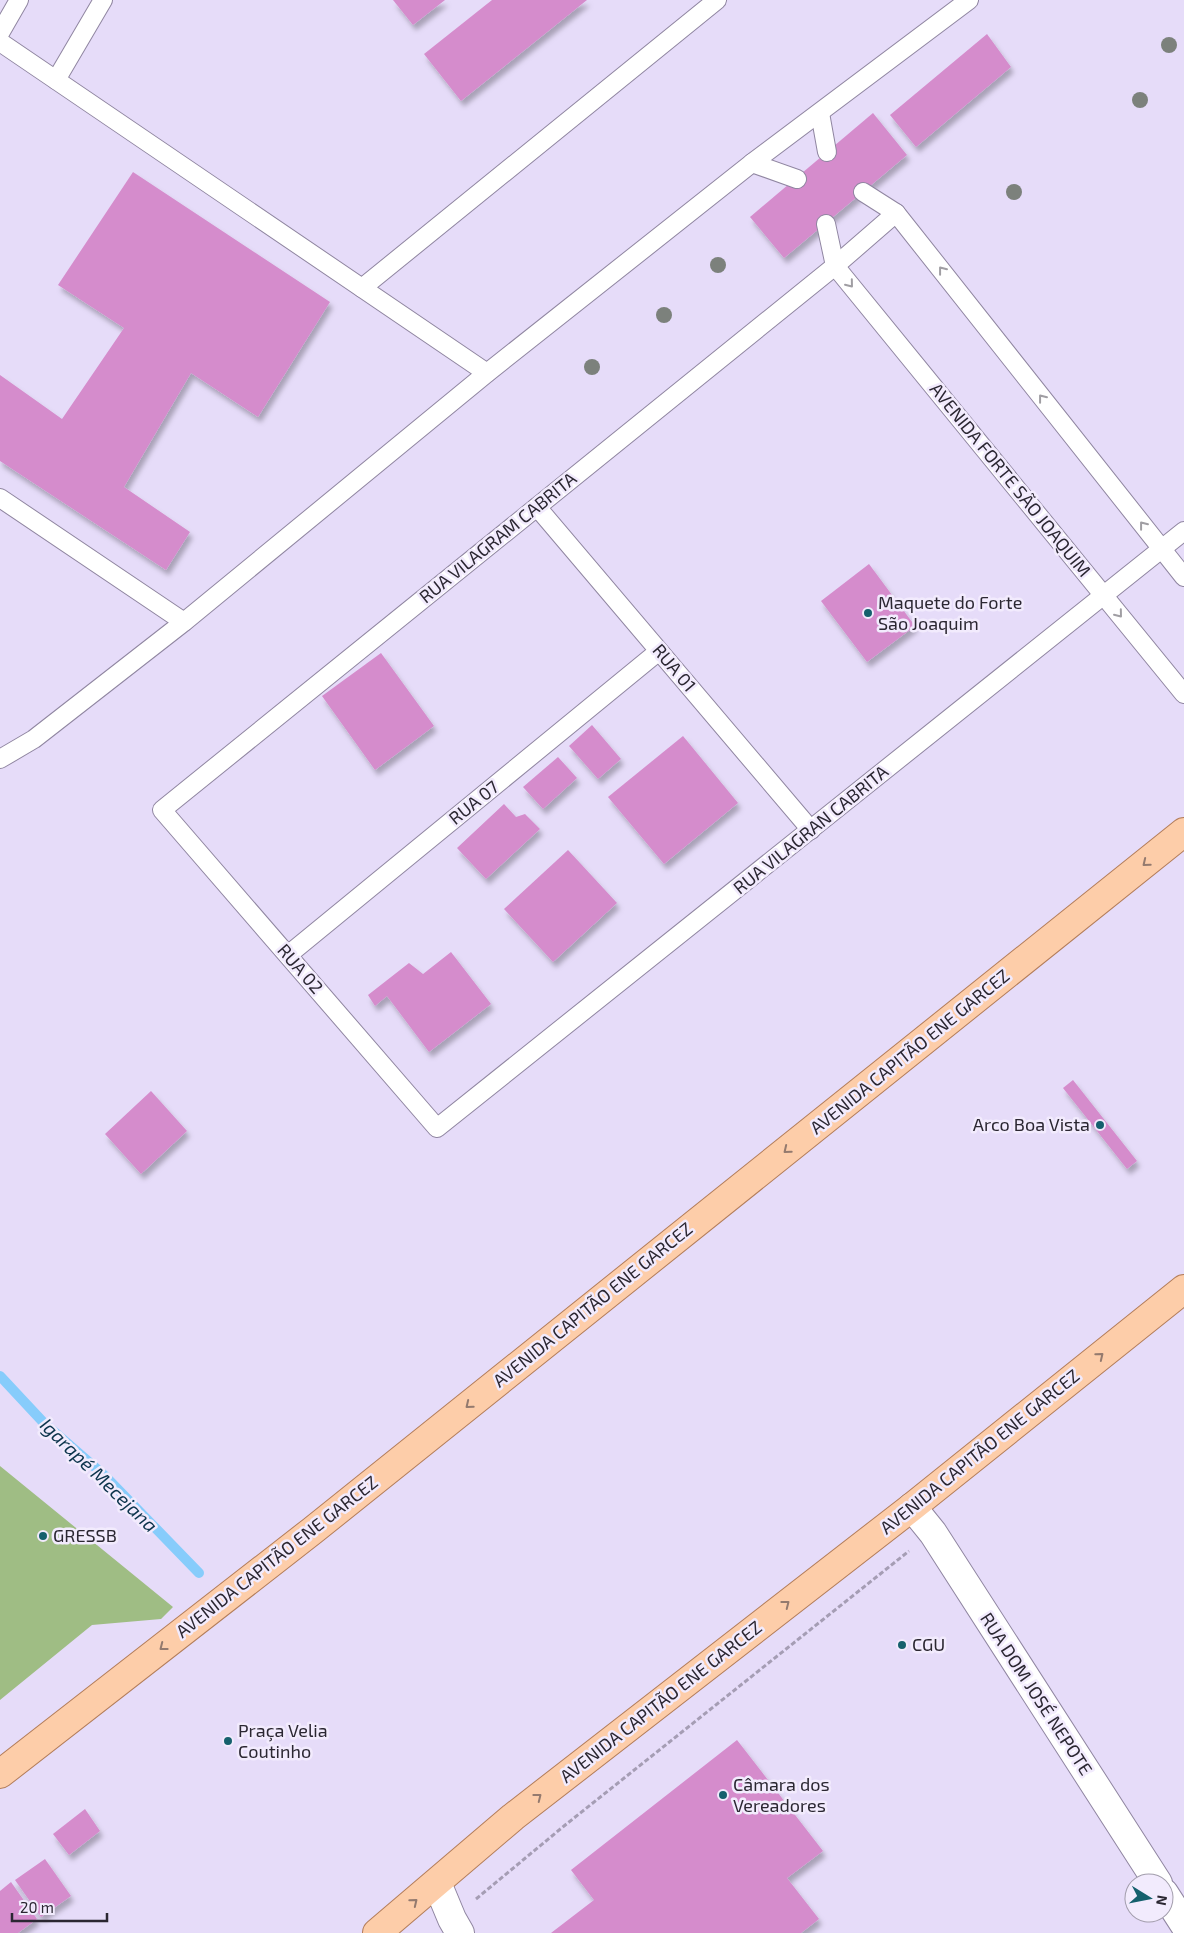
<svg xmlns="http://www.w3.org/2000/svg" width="1184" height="1933" viewBox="0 0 1184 1933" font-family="'Exo 2',sans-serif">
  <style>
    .green { fill: #9fbd84 }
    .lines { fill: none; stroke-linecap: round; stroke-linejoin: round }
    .stream { stroke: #87ccfb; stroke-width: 10 }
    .building { fill: #d58ccc; filter: url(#shadow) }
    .service-casing { stroke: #9086a1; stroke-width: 20 }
    .minor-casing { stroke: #9086a1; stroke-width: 30 }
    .primary-casing { stroke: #b37d5a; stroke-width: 30 }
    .path { stroke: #a59db4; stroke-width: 3; stroke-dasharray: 5 2.5; stroke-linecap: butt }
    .service { stroke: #fff; stroke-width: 18 }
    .minor { stroke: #fff; stroke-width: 28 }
    .primary { stroke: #fdcda9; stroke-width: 28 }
    .tree { fill: #7c817c }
    .oneway { stroke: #a09ea3 }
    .oneway2 { stroke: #947a6e }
    .poi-dot { fill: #15606d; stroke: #f2ebfd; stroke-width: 2 }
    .labels { text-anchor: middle; stroke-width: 5; stroke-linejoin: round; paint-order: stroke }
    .street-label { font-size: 18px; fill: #2b2732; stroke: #f2ebfd }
    .poi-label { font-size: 18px; fill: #2b2732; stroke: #f2ebfd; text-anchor: start }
    .water-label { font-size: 19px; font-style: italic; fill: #0c344c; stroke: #f2ebfd }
  </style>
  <defs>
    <filter id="shadow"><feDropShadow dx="3" dy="5.5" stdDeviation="2.5" flood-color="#0004"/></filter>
  </defs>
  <rect width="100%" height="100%" fill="#e6dcf9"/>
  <!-- green -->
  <polygon class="green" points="0,1466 173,1607 161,1619 92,1625 0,1700"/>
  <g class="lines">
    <!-- stream -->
    <polyline class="stream" points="0,1376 43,1422 105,1476 199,1573"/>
  </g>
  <!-- building -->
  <g class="building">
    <polygon points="393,0 445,0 413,25"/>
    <polygon points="492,0 587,0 461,101 424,54"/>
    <polygon points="987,34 1011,67 916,147 890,115"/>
    <polygon points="873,113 907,155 784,258 750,217"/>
    <polygon points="133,172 330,302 258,417 191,373 124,487 190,532 166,570 0,461 0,375 62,419 124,328 58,285"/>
    <polygon points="869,564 915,626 867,662 821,601"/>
    <polygon points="381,653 434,726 375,770 322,696"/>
    <polygon points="592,725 621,759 598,779 569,746"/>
    <polygon points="683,736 738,803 664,864 608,797"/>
    <polygon points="558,757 577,778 543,809 523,787"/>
    <polygon points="504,804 516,817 525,814 540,829 486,879 457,848"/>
    <polygon points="568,850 617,903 553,962 504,909"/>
    <polygon points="451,952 491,1004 429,1052 387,996 375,1006 368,995 409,963 423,974"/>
    <polygon points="1073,1080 1137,1161 1127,1169 1063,1088"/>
    <polygon points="151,1091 187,1131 141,1174 105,1134"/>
    <polygon points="737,1740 823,1851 787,1878 819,1919 801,1933 551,1933 594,1900 571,1870"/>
    <polygon points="85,1809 100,1831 69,1855 53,1834"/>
    <polygon points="45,1859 71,1896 41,1917 15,1880"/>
    <polygon points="11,1882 37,1919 18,1933 0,1933 0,1891"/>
  </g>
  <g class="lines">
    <defs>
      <g id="service">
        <polyline points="0,33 19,0"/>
        <polyline points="0,42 487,373"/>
        <polyline points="56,80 103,0"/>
        <polyline points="820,113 827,152"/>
        <polyline points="752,163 797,179"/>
        <polyline points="863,192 896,213 1184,577"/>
        <polyline points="896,213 835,266 162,810 437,1128 1184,531"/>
        <polyline points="826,224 835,266 1184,694"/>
        <polyline points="362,288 717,0"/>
        <polyline points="0,498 184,622"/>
        <polyline points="537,507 811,830"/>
        <polyline points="0,759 34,739 184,622 487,373 752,163 969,0"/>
        <polyline points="288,955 659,651"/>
      </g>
      <g id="minor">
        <polyline points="912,1507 933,1533 1158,1883"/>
        <polyline points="437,1883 452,1919 460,1933"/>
        <polyline points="1164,1893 1184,1924"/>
      </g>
      <g id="primary">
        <polyline points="0,1774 312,1531 1184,832"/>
        <polyline points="377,1933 513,1817 912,1507 1184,1289"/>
      </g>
    </defs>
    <!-- service casing -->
    <use href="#service" class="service-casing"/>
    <!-- minor casing -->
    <use href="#minor" class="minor-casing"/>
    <!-- primary casing -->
    <use href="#primary" class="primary-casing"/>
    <!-- path -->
    <polyline class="path" points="476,1899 564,1826 909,1551"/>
    <!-- service -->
    <use href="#service" class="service"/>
    <!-- minor -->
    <use href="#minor" class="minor"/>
    <!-- primary -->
    <use href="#primary" class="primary"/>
  </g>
  <!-- trees -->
  <g class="tree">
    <circle cx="1169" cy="45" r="8"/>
    <circle cx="1140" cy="100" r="8"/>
    <circle cx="1014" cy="192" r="8"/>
    <circle cx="718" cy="265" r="8"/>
    <circle cx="664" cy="315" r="8"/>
    <circle cx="592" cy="367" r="8"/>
  </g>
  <!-- one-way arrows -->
  <defs><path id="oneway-chevron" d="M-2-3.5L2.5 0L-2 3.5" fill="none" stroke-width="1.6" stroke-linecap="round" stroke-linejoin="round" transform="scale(1.25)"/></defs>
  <g class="oneway">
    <use href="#oneway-chevron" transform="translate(942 270) rotate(-128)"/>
    <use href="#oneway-chevron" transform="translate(850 284) rotate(51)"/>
    <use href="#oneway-chevron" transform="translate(1042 398) rotate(-128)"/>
    <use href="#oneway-chevron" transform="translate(1143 525) rotate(-128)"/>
    <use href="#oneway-chevron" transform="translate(1119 614) rotate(51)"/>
  </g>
  <g class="oneway2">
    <use href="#oneway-chevron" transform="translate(1146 863) rotate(141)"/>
    <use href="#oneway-chevron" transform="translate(787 1150) rotate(141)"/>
    <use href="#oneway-chevron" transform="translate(1100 1356) rotate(-39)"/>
    <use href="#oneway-chevron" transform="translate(469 1405) rotate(141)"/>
    <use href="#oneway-chevron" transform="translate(786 1604) rotate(-38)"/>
    <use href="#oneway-chevron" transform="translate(163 1647) rotate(142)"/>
    <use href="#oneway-chevron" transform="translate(538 1797) rotate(-38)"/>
    <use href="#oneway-chevron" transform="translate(414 1902) rotate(-39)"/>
  </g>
  <!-- markers -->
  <g class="poi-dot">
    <circle cx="868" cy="613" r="5"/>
    <circle cx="1100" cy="1125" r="5"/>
    <circle cx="43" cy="1536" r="5"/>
    <circle cx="902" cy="1645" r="5"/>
    <circle cx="228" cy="1741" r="5"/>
    <circle cx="723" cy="1795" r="5"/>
  </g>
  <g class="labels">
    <!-- street labels -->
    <g class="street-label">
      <text transform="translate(1010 480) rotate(51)" y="6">AVENIDA FORTE SÃO JOAQUIM</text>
      <text transform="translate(498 538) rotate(-39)" y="6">RUA VILAGRAM CABRITA</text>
      <text transform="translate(674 668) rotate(50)" y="6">RUA 01</text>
      <text transform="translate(474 803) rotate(-39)" y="6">RUA 07</text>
      <text transform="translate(811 830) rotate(-39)" y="6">RUA VILAGRAN CABRITA</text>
      <text transform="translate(300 969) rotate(49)" y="6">RUA 02</text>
      <text transform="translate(910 1052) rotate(-39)" y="6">AVENIDA CAPITÃO ENE GARCEZ</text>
      <text transform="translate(593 1305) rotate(-39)" y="6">AVENIDA CAPITÃO ENE GARCEZ</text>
      <text transform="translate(980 1452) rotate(-39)" y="6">AVENIDA CAPITÃO ENE GARCEZ</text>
      <text transform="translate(277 1557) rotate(-38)" y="6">AVENIDA CAPITÃO ENE GARCEZ</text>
      <text transform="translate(1036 1694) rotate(57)" y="6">RUA DOM JOSÉ NEPOTE</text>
      <text transform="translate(661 1702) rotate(-38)" y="6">AVENIDA CAPITÃO ENE GARCEZ</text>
    </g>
    <!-- poi labels -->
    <g class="poi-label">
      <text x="878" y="609">Maquete do Forte<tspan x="878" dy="21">São Joaquim</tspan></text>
      <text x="1090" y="1131" text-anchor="end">Arco Boa Vista</text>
      <text x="53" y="1542">GRESSB</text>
      <text x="912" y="1651">CGU</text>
      <text x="238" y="1737">Praça Velia<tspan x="238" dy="21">Coutinho</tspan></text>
      <text x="733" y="1791">Câmara dos<tspan x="733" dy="21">Vereadores</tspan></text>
    </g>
    <!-- water labels -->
    <g class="water-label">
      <text transform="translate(99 1475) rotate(44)" y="7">Igarapé Mecejana</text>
    </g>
  </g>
  <!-- north arrow -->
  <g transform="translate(1149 1898) rotate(100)"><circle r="24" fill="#f2ebfd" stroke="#a29dac"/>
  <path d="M0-4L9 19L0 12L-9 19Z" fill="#15606d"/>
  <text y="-8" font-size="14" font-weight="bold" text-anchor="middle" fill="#2b2732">N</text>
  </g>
  <!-- scale -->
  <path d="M12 1913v8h95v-8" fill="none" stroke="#2b2732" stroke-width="2.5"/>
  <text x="20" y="1913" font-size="15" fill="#2b2732" stroke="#f2ebfd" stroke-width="4" paint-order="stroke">20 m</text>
</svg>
